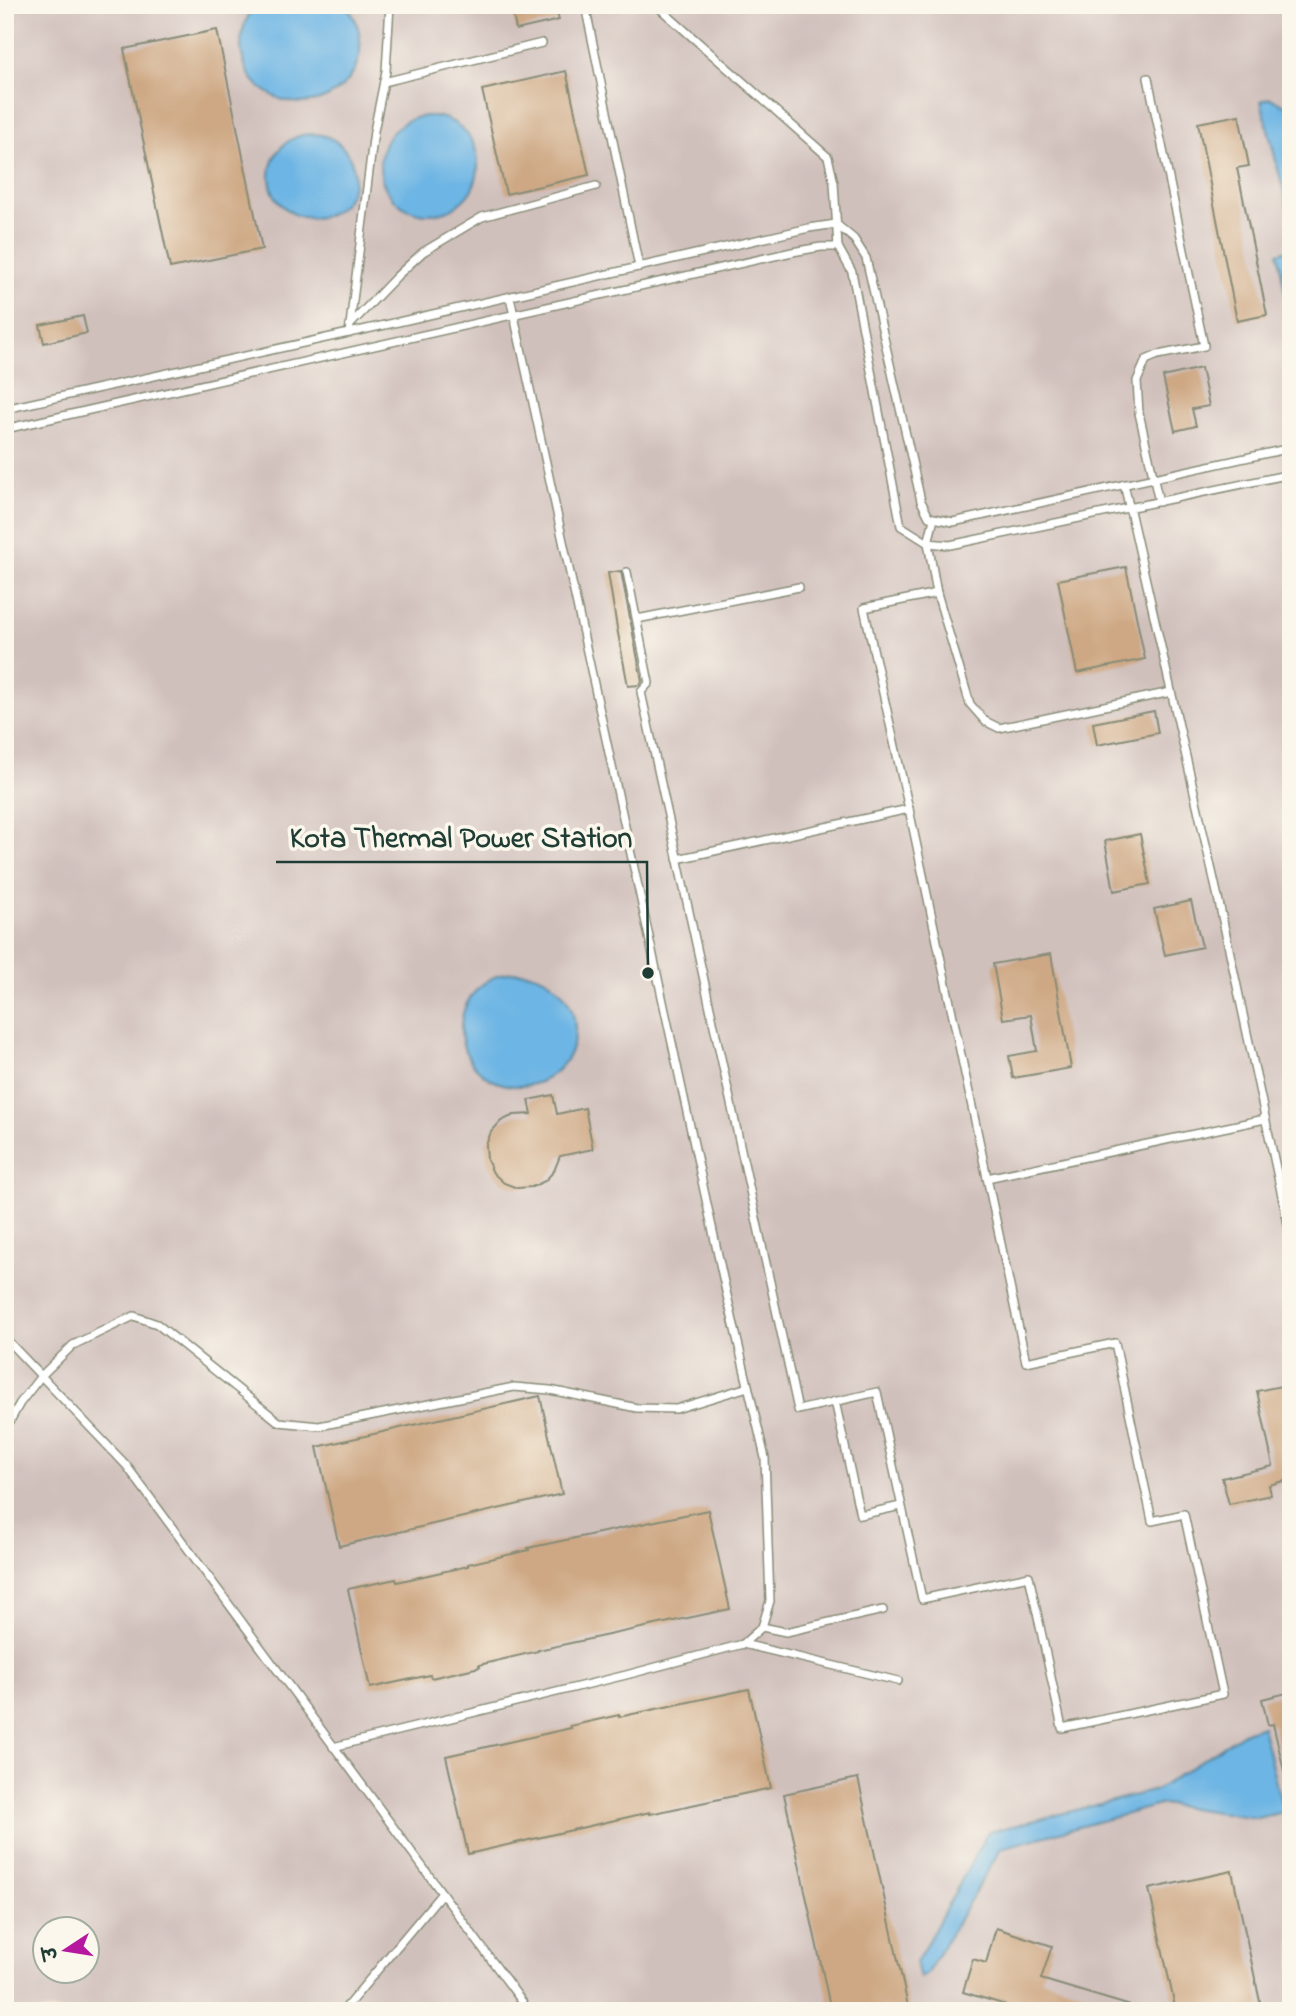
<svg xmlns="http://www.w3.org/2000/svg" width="1296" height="2016" viewBox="0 0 1296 2016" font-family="'Indie Flower','Playpen Sans Deva',sans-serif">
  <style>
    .industrial { fill: #d0c0bc; fill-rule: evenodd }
    .water { fill: #6db5e4; stroke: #46798c; stroke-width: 2 }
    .building { fill: #cea884 }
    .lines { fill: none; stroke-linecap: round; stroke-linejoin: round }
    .lane-casing { stroke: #888c78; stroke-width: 10 }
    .lane { stroke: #fff; stroke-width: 7 }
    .leader { fill: none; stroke: #1f3d34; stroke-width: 2.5 }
    .callout-dot { fill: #1f3d34; stroke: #fbf7ec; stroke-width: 2.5 }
    .callout-label { font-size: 30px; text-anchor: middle; font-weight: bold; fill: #1f3d34; stroke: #fbf7ec; stroke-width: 7; stroke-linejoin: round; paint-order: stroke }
  </style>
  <rect width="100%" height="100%" fill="#fbf7ec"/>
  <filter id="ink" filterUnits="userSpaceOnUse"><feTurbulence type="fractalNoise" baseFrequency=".0143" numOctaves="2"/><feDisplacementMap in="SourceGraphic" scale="14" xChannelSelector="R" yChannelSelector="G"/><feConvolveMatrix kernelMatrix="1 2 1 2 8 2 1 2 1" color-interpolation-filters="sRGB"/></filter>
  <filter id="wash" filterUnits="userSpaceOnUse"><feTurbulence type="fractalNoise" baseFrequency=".00686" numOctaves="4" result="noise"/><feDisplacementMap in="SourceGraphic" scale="28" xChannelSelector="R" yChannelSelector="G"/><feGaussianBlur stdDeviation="1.57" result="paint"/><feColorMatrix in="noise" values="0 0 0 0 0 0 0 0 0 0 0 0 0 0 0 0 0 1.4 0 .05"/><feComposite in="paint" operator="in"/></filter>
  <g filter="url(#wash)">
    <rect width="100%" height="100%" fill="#f2dcbd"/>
    <!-- industrial -->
    <path class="industrial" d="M5,5H1047L1069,17L1155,5H1291V2011H5ZM46,1928H88V1970H46Z"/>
    <!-- water -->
    <g class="water">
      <path d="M255,5H346C350,11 355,17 357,24C376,81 312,126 264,90C252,82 245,69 242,55C239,36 244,21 255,5Z"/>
      <polygon points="1270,98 1291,108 1291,221 1261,101"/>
      <circle cx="429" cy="165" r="49"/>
      <circle cx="312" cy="176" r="42"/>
      <polygon points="1291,249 1291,322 1290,322 1278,253"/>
      <circle cx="518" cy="1029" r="57"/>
      <polygon points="1262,1726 1283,1812 1257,1818 1163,1804 1001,1848 926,1975 920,1978 916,1963 988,1832 1156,1790 1245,1732"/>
    </g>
    <g id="blocks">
      <!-- building -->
      <g class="building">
        <polygon points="511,5 555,5 559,20 516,30"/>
        <polygon points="217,30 262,249 170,268 124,49"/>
        <polygon points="566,71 589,175 506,194 482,90"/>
        <polygon points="1239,115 1249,166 1237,168 1267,315 1237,321 1198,123"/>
        <polygon points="83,316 87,333 44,343 40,325"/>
        <polygon points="1201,368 1209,406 1192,409 1196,426 1175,431 1163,377"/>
        <polygon points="1126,567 1145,659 1077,673 1058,580"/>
        <polygon points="621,571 642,681 639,685 628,686 617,628 608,573"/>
        <polygon points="1154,711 1158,733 1097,745 1093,723"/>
        <polygon points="1140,834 1150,884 1114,891 1105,841"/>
        <polygon points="1191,901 1202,947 1165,955 1154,909"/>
        <polygon points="1051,954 1071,1068 1013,1078 1009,1056 1037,1051 1031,1015 1003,1019 993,964"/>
        <polygon points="553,1095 557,1114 585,1108 593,1149 560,1156 554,1171 545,1181 532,1187 517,1188 504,1183 493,1173 487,1160 486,1145 491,1132 501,1121 514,1115 532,1114 529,1100"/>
        <polygon points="1291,1384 1291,1479 1269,1485 1271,1495 1229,1504 1222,1478 1273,1466 1257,1391"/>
        <polygon points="540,1396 562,1494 339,1546 317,1447"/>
        <polygon points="708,1510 730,1609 538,1650 538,1651 479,1665 480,1667 431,1678 430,1675 370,1688 348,1589 396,1579 397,1582 468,1566 468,1564 529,1550 528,1548"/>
        <polygon points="749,1689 771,1788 650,1814 650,1812 468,1854 446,1756 571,1728 570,1726 619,1715 619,1717"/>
        <polygon points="1291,1692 1291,1775 1285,1775 1273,1724 1268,1725 1262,1699"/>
        <polygon points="858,1778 909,2011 831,2011 784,1794"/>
        <polygon points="1232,1871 1262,2011 1176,2011 1149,1889"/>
        <polygon points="996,1928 1052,1946 1041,1979 1134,2007 1133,2011 1026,2011 963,1992 973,1959 986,1963"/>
      </g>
    </g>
  </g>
  <g filter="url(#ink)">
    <use href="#blocks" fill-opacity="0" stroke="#888c78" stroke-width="2"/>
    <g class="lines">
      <defs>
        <g id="lane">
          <polyline points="585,5 639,267"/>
          <polyline points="656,5 828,157 834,183 838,247"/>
          <polyline points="1148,78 1204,346 1158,355 1146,360 1137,381 1139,413 1159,502"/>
          <polyline points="384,82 542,43"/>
          <polyline points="350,325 397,276 423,252 482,217 596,186"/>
          <polyline points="349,333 374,131 386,71 390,5"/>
          <polyline points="5,409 385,325 809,228 836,224 854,239 866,258 921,501 929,517 953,522 1291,448"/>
          <polyline points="5,429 792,252 821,247 838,247 852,272 901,526 928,543 950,545 1291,474"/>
          <polyline points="1124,484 1217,893 1291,1238"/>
          <polyline points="934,519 928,543 937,593 970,704 985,721 999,728 1171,692"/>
          <polyline points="627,572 649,683 641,692 798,1410 877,1392 922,1599 1029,1576 1062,1728 1223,1694 1184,1514 1152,1521 1115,1343 1026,1362 909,809 864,608 937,593"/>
          <polyline points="637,619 799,587"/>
          <polyline points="677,859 909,809"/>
          <polyline points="987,1178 1265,1119"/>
          <polyline points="5,1338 126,1465 529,2011"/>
          <polyline points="835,1401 860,1515 901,1506"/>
          <polyline points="5,1430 20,1403 41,1376 73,1345 134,1316 157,1324 279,1422 319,1426 514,1387 550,1390 637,1408 676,1409 748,1387"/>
          <polyline points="762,1627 786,1632 883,1610"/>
          <polyline points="743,1644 898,1681"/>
          <polyline points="333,1747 626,1675 743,1644 762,1627 770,1601 765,1458 725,1287 510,297"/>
          <polyline points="5,2004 19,2011"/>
          <polyline points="343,2011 442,1893"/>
        </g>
      </defs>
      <!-- lane casing -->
      <use href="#lane" class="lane-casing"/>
      <!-- lane -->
      <use href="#lane" class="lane"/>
    </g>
  </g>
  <!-- callouts -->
  <path class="leader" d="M648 973L647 862H276"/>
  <circle class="callout-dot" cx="648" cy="973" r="7"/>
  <g class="callout-label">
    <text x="461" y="847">Kota Thermal Power Station</text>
  </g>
  <!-- margin -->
  <rect width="1296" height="2016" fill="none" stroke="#fbf7ec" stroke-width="28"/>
  <!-- north arrow -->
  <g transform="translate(66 1950) rotate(258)"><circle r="33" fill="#fbf7ec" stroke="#a3ada2" stroke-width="2"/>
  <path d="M0-5L12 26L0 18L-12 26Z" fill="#b5179e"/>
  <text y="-10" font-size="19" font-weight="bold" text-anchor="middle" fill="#1f3d34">उ</text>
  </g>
</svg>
